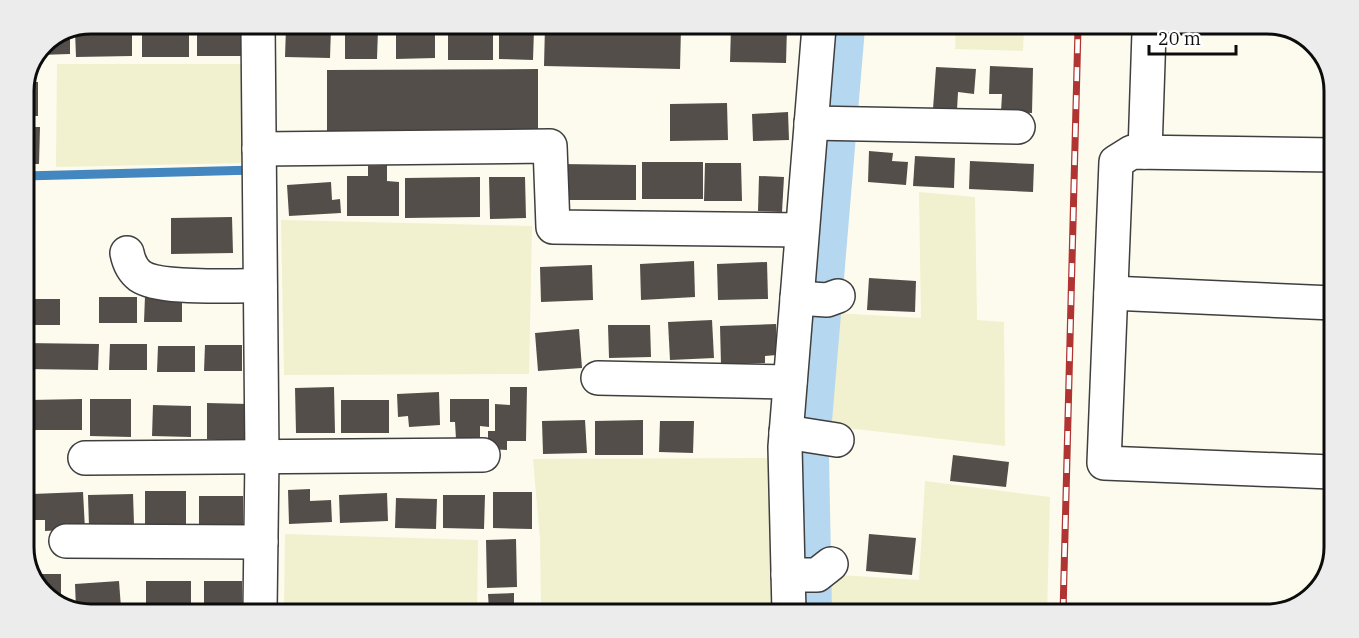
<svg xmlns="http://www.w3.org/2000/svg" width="1359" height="638" viewBox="0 0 1359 638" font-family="'IBM Plex Serif',serif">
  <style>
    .farmland { fill: #f1f0cf }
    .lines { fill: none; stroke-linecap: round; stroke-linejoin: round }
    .stream { stroke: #4487c0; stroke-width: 9 }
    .river { stroke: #b6d7f0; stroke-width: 52 }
    .building { fill: #544e4a }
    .minor-casing { stroke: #3f3f3f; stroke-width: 36 }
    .minor { stroke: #fff; stroke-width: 33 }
    .rail-casing { stroke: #af3432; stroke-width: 7 }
    .rail { stroke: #fff; stroke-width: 4.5; stroke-dasharray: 14; stroke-linecap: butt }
    .rim { fill: none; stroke: #0c0c0c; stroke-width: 3 }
  </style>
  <rect width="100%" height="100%" fill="#fdfbed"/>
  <!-- farmland -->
  <g class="farmland">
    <polygon points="956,28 1024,28 1023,51 955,49"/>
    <polygon points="57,64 243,64 246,163 56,167"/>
    <polygon points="919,192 975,197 977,320 1004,322 1005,446 829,426 834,313 921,318"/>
    <polygon points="281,220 532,226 529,374 284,375"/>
    <polygon points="773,458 776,606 541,608 540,539 533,459"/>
    <polygon points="925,481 1050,497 1047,613 825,612 824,574 919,580"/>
    <polygon points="285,534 478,540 477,611 284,610"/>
  </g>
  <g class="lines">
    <!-- stream -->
    <polyline class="stream" points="24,176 255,170"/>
    <!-- river -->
    <polyline class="river" points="806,612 803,456 839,27"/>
  </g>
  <!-- building -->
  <g class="building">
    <polygon points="197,24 245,25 245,56 197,56"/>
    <polygon points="86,26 132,26 132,56 76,57 75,31"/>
    <polygon points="396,26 435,26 435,58 396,59"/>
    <rect x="448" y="26" width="45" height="34"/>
    <polygon points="545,26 681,27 680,69 544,66"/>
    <rect x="142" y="27" width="47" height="30"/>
    <polygon points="286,27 331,28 330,58 285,57"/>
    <polygon points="499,27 534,28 533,60 499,59"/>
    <polygon points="731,27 787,27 786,63 730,62"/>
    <polygon points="345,29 378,29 377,59 345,59"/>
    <polygon points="70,33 70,54 39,55 44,44"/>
    <polygon points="990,66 1033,68 1032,113 1001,112 1002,94 989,94"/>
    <polygon points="936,67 976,69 974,94 958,92 957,110 933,109"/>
    <polygon points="538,69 538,135 327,136 327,70"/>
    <polygon points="26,82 38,82 38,116 24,116 24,87"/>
    <polygon points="727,103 728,140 670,141 670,104"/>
    <polygon points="788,112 789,140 753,141 752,114"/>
    <polygon points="24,127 40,127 39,164 24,164"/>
    <polygon points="869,151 893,153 892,161 908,162 906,185 868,182"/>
    <polygon points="915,156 955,158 954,188 913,186"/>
    <polygon points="970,161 1034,164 1033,192 969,189"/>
    <rect x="642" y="162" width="61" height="37"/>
    <polygon points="705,163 741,163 742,201 704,201"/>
    <polygon points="561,164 636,165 636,200 562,200"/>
    <polygon points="387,165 387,181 399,182 399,216 347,216 347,176 368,176 368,166"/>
    <polygon points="759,176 784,177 782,212 758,211"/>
    <polygon points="480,177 480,217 405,218 405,178"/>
    <polygon points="489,177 525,177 526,218 490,219"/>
    <polygon points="331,182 332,200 340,199 341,213 289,216 287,185"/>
    <polygon points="232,217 233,253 171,254 171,218"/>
    <polygon points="694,261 695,297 641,300 640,264"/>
    <polygon points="767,262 768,299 718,300 717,264"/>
    <polygon points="592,265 593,300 541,302 540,267"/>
    <polygon points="869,278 916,281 915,312 867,310"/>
    <polygon points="145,296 182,296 182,322 144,322"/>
    <rect x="99" y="297" width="38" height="26"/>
    <rect x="24" y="299" width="36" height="26"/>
    <polygon points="712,320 714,358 670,360 668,322"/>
    <polygon points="776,324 777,355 765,356 765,363 721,365 720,326"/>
    <polygon points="608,325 650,325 651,357 609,358"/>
    <polygon points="579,329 582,368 538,371 535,333"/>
    <polygon points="24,343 99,344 98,370 24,369"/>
    <polygon points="110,344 147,344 147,370 109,370"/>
    <polygon points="205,345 242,345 242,371 204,371"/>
    <polygon points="158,346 195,346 195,372 157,372"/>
    <polygon points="334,387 335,433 296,433 295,388"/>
    <polygon points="510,387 527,387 526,441 507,441 507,450 488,449 488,431 495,431 495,404 510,405"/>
    <polygon points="439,392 440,425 409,427 408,416 398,417 397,394"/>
    <polygon points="82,399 82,430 30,430 30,400"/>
    <polygon points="90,399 131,399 131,437 90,436"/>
    <polygon points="450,399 489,399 489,427 480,426 480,439 456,439 455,422 450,422"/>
    <rect x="341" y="400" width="48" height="33"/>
    <polygon points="207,403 248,404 248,439 207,439"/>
    <polygon points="153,405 191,406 191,437 152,436"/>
    <polygon points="585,420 587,453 543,454 542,421"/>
    <polygon points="643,420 643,455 595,455 595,421"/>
    <polygon points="660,421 694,421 693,453 659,452"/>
    <polygon points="953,455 1009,462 1006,487 950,481"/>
    <polygon points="310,489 310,501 331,500 332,522 289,524 288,490"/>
    <rect x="145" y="491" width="41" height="34"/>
    <polygon points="83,492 85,529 45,531 45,520 34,520 32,494"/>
    <polygon points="493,492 532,492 532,529 493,528"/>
    <polygon points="387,493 388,521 340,523 339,495"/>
    <polygon points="133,494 134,524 89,526 88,495"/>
    <polygon points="443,495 485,495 484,529 443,528"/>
    <rect x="199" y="496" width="44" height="33"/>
    <polygon points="396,498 437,499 436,529 395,528"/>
    <polygon points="869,534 916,538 912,575 866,571"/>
    <polygon points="516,539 517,587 487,588 486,540"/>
    <polygon points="33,574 61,574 61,606 38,587"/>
    <polygon points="119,581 121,608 76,609 75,584"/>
    <rect x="146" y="581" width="45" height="28"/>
    <polygon points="204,581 242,581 242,610 204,609"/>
    <polygon points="514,593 514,611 489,611 488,594"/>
  </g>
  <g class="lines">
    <defs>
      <g id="minor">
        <polyline points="258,25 262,457 260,610"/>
        <polyline points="811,123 1018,127"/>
        <polyline points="259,149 550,146 553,227 802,230"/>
        <polyline points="1145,152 1149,32 1153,29"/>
        <path d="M127,253C129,263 132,270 140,276C160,290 233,285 260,286"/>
        <polyline points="1111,293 1333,303"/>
        <polyline points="797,298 827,300 838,296"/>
        <polyline points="598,378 790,382"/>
        <polyline points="786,432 837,440"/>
        <polyline points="85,458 483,455"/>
        <polyline points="1331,472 1104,463 1116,162 1132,152 1334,155"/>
        <polyline points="66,541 261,542"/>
        <polyline points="788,575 817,575 831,564"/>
        <polyline points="789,612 785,447 819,27"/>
      </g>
    </defs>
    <!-- minor casing -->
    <use href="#minor" class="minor-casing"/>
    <!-- minor -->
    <use href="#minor" class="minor"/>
    <defs>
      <polyline id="rail" points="1063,613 1078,28"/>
    </defs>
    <!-- rail casing -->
    <use href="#rail" class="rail-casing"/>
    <!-- rail -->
    <use href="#rail" class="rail"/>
  </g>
  <!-- crop -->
  <path d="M0 0H1359V638H0ZM91 34H1267A57 57 0 0 1 1324 91V547A57 57 0 0 1 1267 604H91A57 57 0 0 1 34 547V91A57 57 0 0 1 91 34Z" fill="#ececec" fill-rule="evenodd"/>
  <path class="rim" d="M91 34H1267A57 57 0 0 1 1324 91V547A57 57 0 0 1 1267 604H91A57 57 0 0 1 34 547V91A57 57 0 0 1 91 34Z"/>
  <!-- scale -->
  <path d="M1149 45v9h87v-9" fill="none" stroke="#0c0c0c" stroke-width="3"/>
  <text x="1158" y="45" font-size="18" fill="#0c0c0c" stroke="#ffffff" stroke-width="4.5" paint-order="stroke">20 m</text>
</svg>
